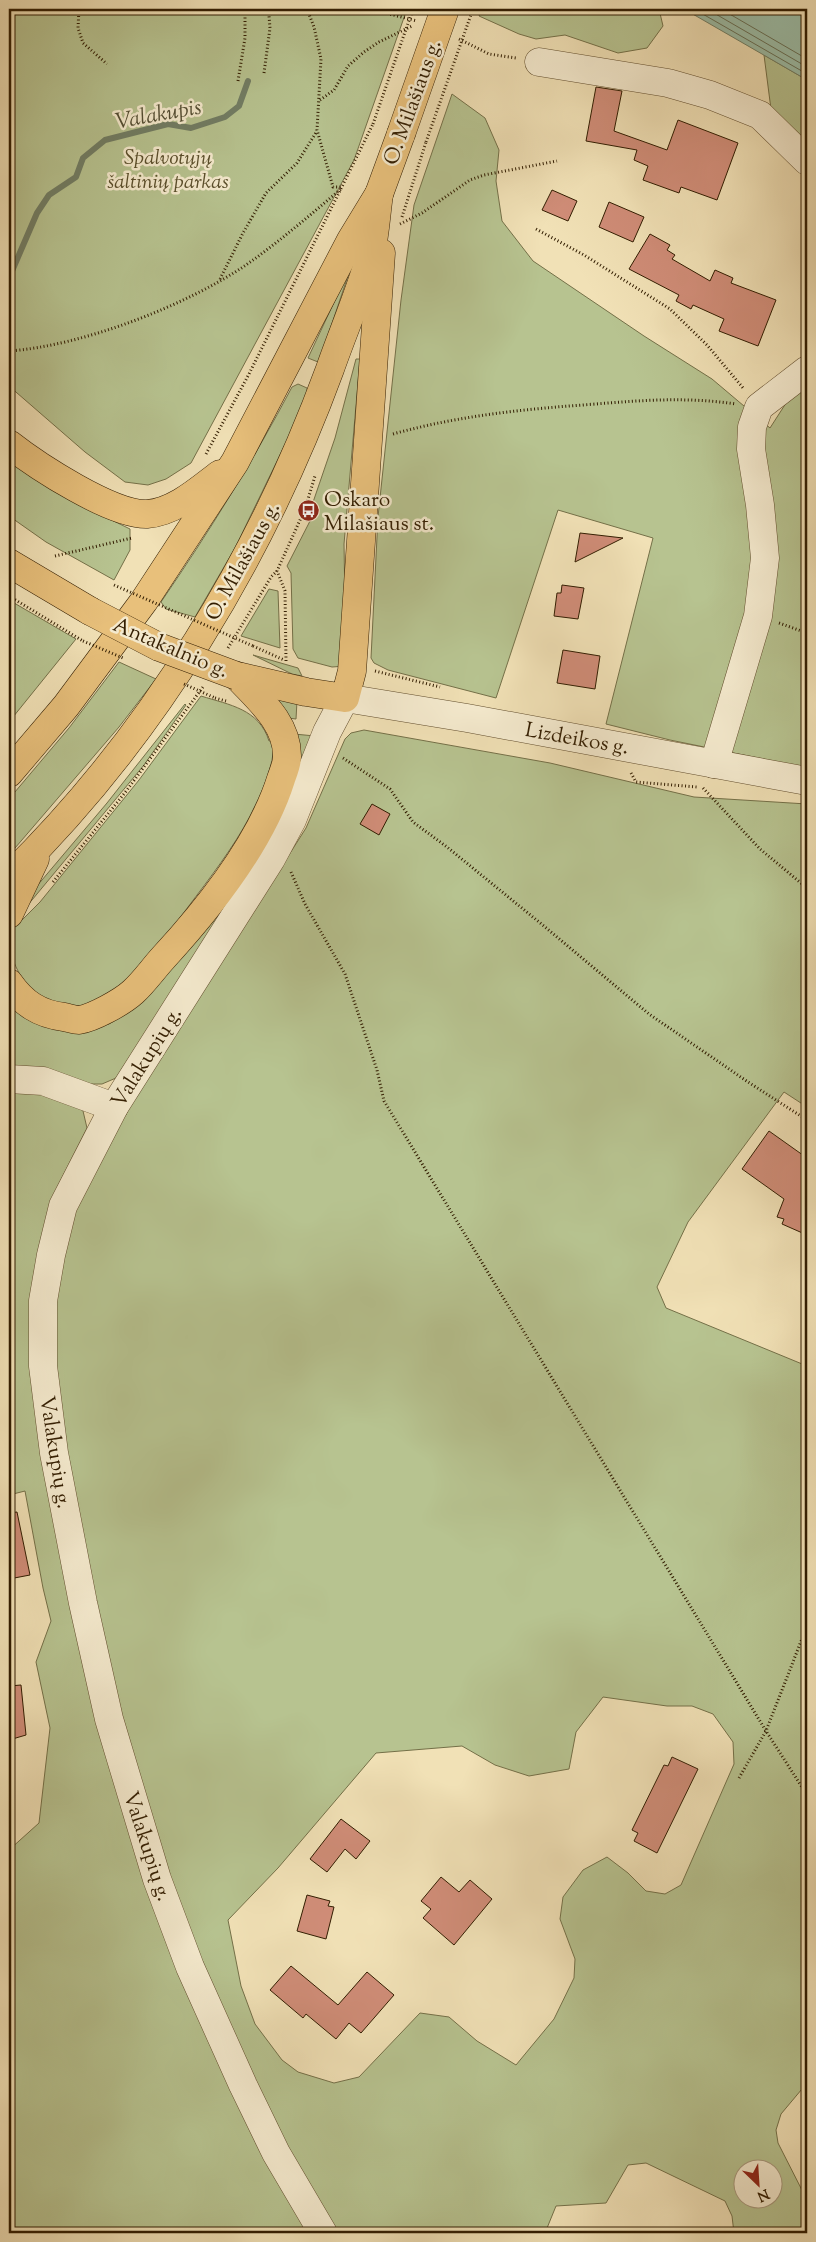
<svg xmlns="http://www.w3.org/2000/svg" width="816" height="2242" viewBox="0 0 816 2242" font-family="'Sorts Mill Goudy',serif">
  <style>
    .green { fill: #b7c390; stroke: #747048; fill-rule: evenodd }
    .water { fill: #9cbea8; stroke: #727e65 }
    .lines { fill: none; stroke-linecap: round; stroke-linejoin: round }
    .shore { stroke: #676e54; stroke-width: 1 }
    .stream { stroke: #727e65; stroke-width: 6 }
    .building { fill: #d08d78; stroke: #321d01 }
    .minor-casing { stroke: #624e2e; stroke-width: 29 }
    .major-casing { stroke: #321d01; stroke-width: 29 }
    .path { stroke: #321d01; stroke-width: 3; stroke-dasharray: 1 2.5; stroke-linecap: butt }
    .minor { stroke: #f6ecd0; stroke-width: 28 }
    .major { stroke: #e8c07b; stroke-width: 28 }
    .major-bridge-casing { stroke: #321d01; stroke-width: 29; stroke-linecap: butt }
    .path-bridge { stroke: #321d01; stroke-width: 3; stroke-dasharray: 1 2.5; stroke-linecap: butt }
    .major-bridge { stroke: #e8c07b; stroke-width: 28 }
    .labels { text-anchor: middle; stroke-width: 5; stroke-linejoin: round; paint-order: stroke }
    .street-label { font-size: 21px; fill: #321d01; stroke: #f6ecd0 }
    .park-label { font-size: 21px; font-style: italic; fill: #5a4f2c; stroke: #f6ecd0 }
    .poi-label { font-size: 21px; fill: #321d01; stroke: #f6ecd0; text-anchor: start }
    .water-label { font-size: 22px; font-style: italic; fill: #524d33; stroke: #f6ecd0 }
  </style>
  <rect width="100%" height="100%" fill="#f1e1b6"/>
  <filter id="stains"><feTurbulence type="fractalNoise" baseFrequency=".004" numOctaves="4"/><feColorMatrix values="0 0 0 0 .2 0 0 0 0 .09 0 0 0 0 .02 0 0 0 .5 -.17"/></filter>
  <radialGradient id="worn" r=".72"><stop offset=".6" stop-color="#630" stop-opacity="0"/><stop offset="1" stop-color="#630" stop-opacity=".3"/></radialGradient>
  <!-- green -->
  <g class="green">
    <polygon points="9,9 407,9 354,160 191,463 166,479 148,485 125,482 85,452 9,386"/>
    <polygon points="482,9 659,9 663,26 647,48 618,53 565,35 536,39 519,34 479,16"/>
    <polygon points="764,55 807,80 807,150 772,117"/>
    <polygon points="452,94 485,118 499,150 496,181 502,221 533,261 644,336 712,379 770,428 788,400 807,385 807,768 670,740 606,724 653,538 558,510 496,698 388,670 374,663 371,658 378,517 401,300 414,205"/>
    <polygon points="352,264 320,359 318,362 308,358"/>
    <polygon points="356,359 360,359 344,544 346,666 332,667 298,658 293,649 291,573 287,566 310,521 310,511 335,438"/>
    <path d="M298,384L307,388L308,397L235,548L195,617L166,609L161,602C209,532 253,461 292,387Z"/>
    <polygon points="9,461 85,507 130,529 130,550 114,580 46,542 9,516"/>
    <polygon points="269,589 278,591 280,648 241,636"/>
    <polygon points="9,600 76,639 9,722"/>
    <polygon points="253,655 298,668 302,676 292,674"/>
    <polygon points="119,662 156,679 119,727 9,855 9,799 69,728"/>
    <path d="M201,696C230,705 259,709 269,741H274C274,767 262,792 250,816C234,847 209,879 188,907C175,924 163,942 149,958C135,974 107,1002 86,1005C69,1008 45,1001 32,989C16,974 8,954 11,931L40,902L139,780Z"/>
    <polygon points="268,696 297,701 296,719 288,718"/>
    <polygon points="185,704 186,705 144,765 27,906 20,906 107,803"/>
    <path d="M364,730L550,763L694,797L807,804V1107L784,1092L688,1222L657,1287L666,1308L807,1366V2083L781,2114L776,2130L778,2143L807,2200V2233H734L732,2216L725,2201L646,2163L628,2165L606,2203L556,2206L545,2233H9V1850L39,1823L50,1728L36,1662L51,1621L43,1588L25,1491L9,1495V1083L71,1100L83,1111L87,1128L55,1192L113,1129L162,1055L306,828L345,739L351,733ZM603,1697L667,1706H692L713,1714L733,1742L734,1764L681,1885L665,1894L646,1891L628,1873L607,1857L583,1870L563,1897L560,1919L575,1959L574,1978L554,2019L516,2065L477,2041L449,2017L420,2013L359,2077L334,2083L298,2072L282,2060L255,2024L241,1986L228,1920L278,1868L376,1753L462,1746L495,1765L529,1776L569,1769L576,1732ZM744,2170H774V2200H744Z"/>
    <polygon points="294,734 315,736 285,813"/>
    <polygon points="223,904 227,907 116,1078 102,1084 88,1084 9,1067 9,1000 74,1032 109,1024 128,1012"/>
  </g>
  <!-- water -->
  <polygon class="water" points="684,9 807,9 807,80"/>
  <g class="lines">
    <!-- shore -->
    <g class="shore">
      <polyline points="694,9 807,74"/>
      <polyline points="707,9 807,67"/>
      <polyline points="721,9 807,59"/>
    </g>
    <!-- stream -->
    <polyline class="stream" points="9,278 37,213 49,195 76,177 83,158 105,140 168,124 191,128 225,117 239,106 248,81"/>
  </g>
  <!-- building -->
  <g class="building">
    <polygon points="596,87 622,91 614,131 667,150 678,120 738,143 717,200 681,187 679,193 643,180 648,166 634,160 637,150 586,141"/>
    <polygon points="552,190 577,201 568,221 542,210"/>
    <polygon points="609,202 644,217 633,242 599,227"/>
    <polygon points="650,234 670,245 667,250 675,255 672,259 710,281 715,270 733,278 731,283 776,300 758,346 719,331 724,319 693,305 691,309 676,301 679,295 629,269"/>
    <polygon points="580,533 623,538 575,562"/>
    <polygon points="562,585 584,588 578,619 554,616 557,593 561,593"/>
    <polygon points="563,650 600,656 595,689 557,683"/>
    <polygon points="372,804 390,814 379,835 360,824"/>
    <polygon points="769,1131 807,1158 807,1235 782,1224 784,1219 777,1217 784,1199 742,1169"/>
    <polygon points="17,1512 30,1575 9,1579 9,1513"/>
    <polygon points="21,1685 26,1735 9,1740 9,1686"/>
    <polygon points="672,1757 698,1769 657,1853 634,1841 638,1833 632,1830 664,1765 668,1766"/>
    <polygon points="341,1819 370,1841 356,1859 345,1849 327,1872 310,1859"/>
    <polygon points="441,1877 459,1892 470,1880 492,1899 454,1945 423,1918 431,1909 421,1901"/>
    <polygon points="307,1895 330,1901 328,1906 334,1907 326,1939 297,1931"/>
    <polygon points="291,1966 338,2005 367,1972 394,1995 361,2033 349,2023 336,2039 306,2014 303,2018 270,1990"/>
  </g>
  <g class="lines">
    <defs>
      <g id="minor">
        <polyline points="539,62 668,83 710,95 760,115 807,161"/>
        <polyline points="714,764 758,616 765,558 760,505 751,449 752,427 759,407 807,370"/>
        <polyline points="9,1079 43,1081 114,1107"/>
        <polyline points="323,2233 276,2153 243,2085 190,1967 157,1879 109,1719 83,1603 54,1453 43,1366 43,1301 51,1255 63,1206 114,1107 271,859 292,820 327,732 345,698 467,718 807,781"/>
      </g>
      <g id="major">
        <path d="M9,444C37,466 112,515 147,514C175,512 200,489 220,474"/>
        <polyline points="9,563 90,611"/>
        <polyline points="237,676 306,692 345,698 352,671 381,253"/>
        <polyline points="9,773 66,706 144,601 235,462 351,240 379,194 401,134"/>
        <path d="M9,877C153,736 261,557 330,369C343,332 359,295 370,257C375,237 376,215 379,194"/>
        <polyline points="9,914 35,859"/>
        <path d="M9,983C23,1003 39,1014 64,1017C69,1018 75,1020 79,1020C93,1018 122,1002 133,992C144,982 153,969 163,958C208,909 261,843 281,779C283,773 287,764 287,757C288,723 258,699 237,676"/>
      </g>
    </defs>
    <!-- minor casing -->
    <use href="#minor" class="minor-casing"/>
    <!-- major casing -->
    <use href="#major" class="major-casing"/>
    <!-- path -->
    <g class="path">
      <polyline points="79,9 78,28 83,43 107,64"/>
      <polyline points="307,9 314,27 321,59 317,130 333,187 342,187"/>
      <polyline points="370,9 417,21"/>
      <polyline points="459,39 489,54 516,58"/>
      <polyline points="264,73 270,28 269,16 274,9"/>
      <polyline points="238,81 245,38 245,9"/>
      <polyline points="320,100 334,90 348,66 364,52 379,42 412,26"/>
      <polyline points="402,217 426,142"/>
      <polyline points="400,224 422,213 470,180 484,175 557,161"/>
      <polyline points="536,229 584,255 670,309 707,345 744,389"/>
      <polyline points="220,279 243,233 266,193 297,163 317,131"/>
      <path d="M9,351C82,346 185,306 246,265C279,242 310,215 341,189"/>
      <path d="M393,434C462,415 525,409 596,404C644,400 688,397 736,404"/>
      <polyline points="206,454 249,374 373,124"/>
      <polyline points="55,556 132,538"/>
      <polyline points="9,596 83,641"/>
      <polyline points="779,623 807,633"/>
      <polyline points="253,646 284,660"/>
      <polyline points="228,648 271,577 277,571"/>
      <polyline points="286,661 285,591 277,571 305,509 315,476"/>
      <polyline points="375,671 440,687"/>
      <polyline points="215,698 226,701"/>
      <polyline points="343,758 390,789 413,822 447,847 539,922 649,1014 748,1082 807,1120"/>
      <polyline points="631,773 636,782 697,787"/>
      <polyline points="703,788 760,849 807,888"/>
      <polyline points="291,872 305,904 345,974 377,1070 384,1101 766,1731 807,1795"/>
      <polyline points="53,882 124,794 203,687"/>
      <polyline points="739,1778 766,1731 807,1626"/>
    </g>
    <!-- minor -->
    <use href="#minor" class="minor"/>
    <!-- major -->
    <use href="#major" class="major"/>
    <defs>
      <g id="major-bridge">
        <polyline points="401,134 445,9"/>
        <polyline points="90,611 159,647 237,676"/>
      </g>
    </defs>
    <!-- major-bridge casing -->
    <use href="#major-bridge" class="major-bridge-casing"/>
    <!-- path-bridge -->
    <g class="path-bridge">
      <polyline points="373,124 413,9"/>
      <polyline points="426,142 473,9"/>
      <polyline points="114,585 253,646"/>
      <polyline points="83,641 123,658"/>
      <polyline points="184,684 215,698"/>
    </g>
    <!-- major-bridge -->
    <use href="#major-bridge" class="major-bridge"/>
  </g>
  <!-- icons -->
  <defs>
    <symbol id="bus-disc" viewBox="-11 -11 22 22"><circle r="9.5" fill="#8f2418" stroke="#f6ecd0"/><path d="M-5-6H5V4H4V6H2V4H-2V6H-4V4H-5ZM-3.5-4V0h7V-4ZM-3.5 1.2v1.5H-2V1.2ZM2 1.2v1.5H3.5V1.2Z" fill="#fff"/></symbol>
  </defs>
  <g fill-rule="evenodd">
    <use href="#bus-disc" x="296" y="498" width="25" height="25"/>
  </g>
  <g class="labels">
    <!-- street labels -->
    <g class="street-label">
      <text transform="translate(412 102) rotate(-70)" y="7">O. Milašiaus g.</text>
      <text transform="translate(242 561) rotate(-61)" y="7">O. Milašiaus g.</text>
      <text transform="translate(171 647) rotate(23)" y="7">Antakalnio g.</text>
      <text transform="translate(577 738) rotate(10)" y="7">Lizdeikos g.</text>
      <text transform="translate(146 1057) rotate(-58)" y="7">Valakupių g.</text>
      <text transform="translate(56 1452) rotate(81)" y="7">Valakupių g.</text>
      <text transform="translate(148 1846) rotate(72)" y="7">Valakupių g.</text>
    </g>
    <!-- park labels -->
    <g class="park-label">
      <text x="168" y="164">Spalvotųjų<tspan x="168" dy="24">šaltinių parkas</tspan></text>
    </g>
    <!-- poi labels -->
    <g class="poi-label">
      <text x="324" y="506">Oskaro<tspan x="324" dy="24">Milašiaus st.</tspan></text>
    </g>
    <!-- water labels -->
    <g class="water-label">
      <text transform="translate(158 113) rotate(-10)" y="8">Valakupis</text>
    </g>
  </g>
  <!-- margin -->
  <rect width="816" height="2242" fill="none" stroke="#f1e1b6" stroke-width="30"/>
  <rect x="10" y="10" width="796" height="2222" fill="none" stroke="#321d01" stroke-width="2.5"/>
  <rect x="15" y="15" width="786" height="2212" fill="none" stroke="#321d01"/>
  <!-- north arrow -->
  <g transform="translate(758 2184) rotate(155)"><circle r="24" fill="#f6ecd0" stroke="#a8997d"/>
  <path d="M0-4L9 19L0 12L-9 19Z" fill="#8f2418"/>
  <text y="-8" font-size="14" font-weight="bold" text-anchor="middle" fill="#321d01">N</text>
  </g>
  <rect width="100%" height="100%" filter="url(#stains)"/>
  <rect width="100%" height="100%" fill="url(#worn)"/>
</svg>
